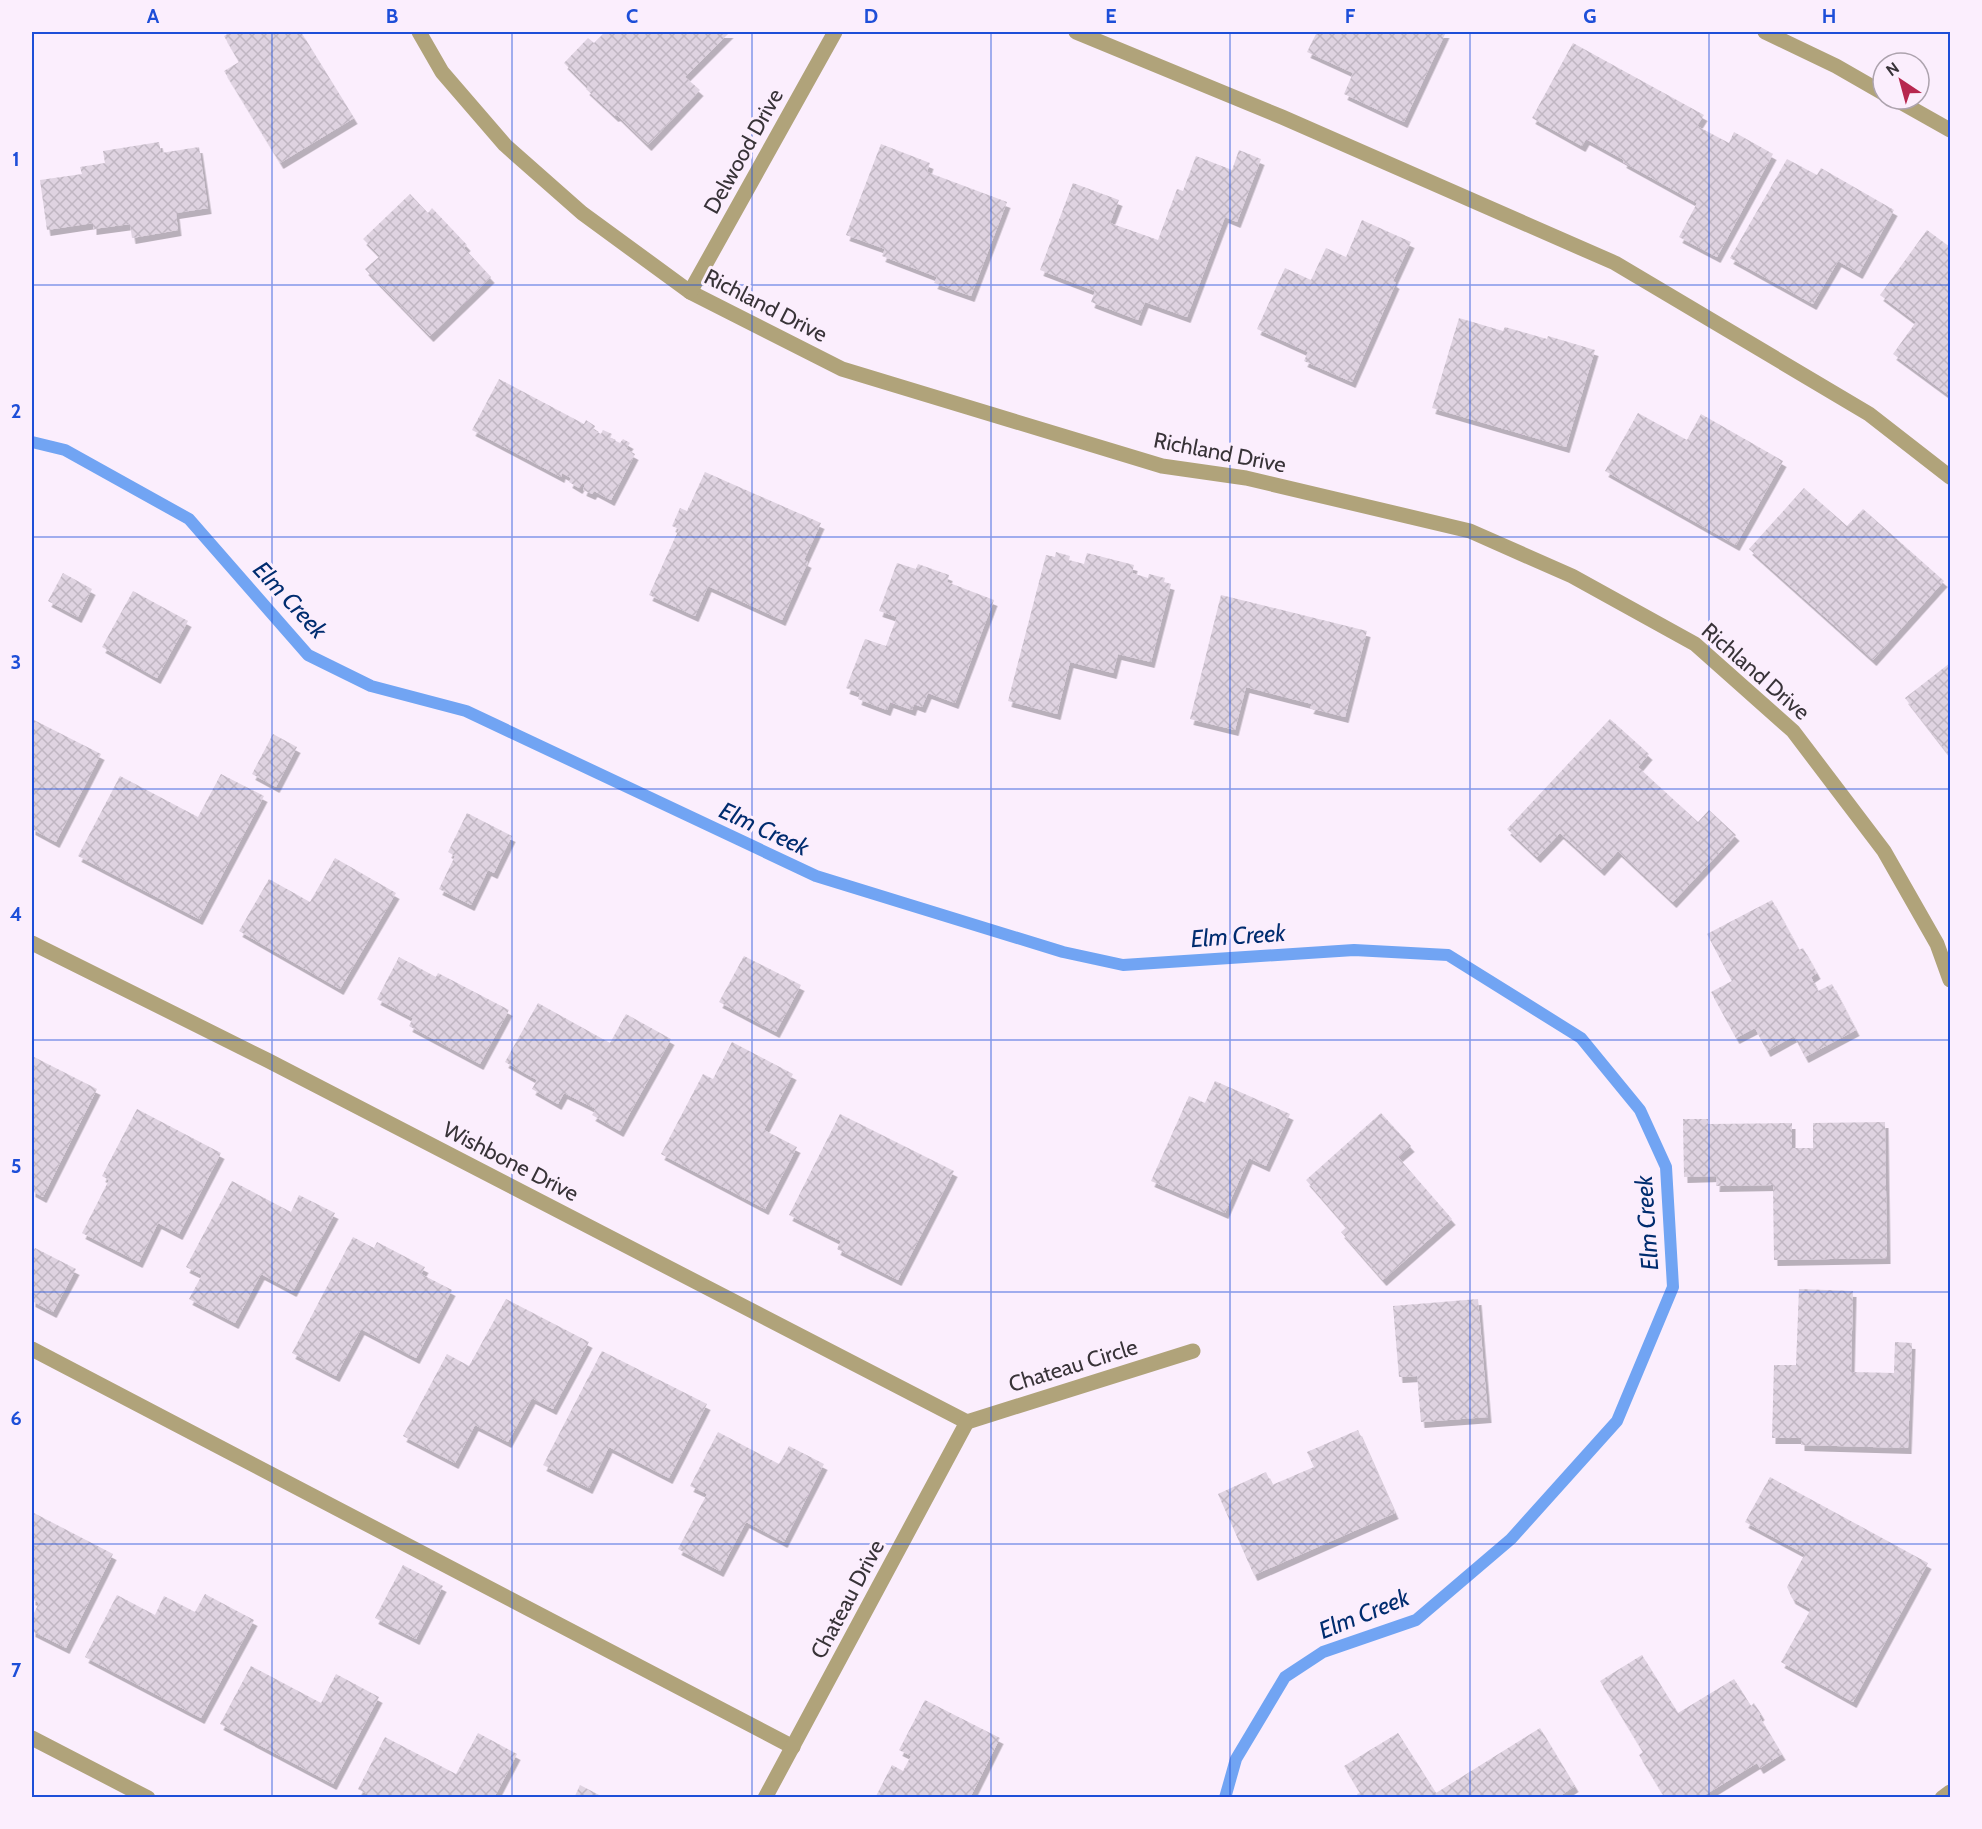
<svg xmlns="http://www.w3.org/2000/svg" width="1982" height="1829" viewBox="0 0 1982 1829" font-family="Cabin,sans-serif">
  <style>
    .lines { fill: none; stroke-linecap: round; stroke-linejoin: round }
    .stream { stroke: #71a4f3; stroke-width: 12 }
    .building { fill: url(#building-cross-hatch); filter: url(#shadow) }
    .lane { stroke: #b0a37a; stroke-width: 15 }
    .street { stroke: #b0a37a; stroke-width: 15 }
    .grid { fill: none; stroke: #1d4ed8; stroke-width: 1.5; stroke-opacity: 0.55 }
    .labels { text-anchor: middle; stroke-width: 6; stroke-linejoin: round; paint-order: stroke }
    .street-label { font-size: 22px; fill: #383338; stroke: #fbeefd }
    .water-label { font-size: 24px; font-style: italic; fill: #002c6f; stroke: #fbeefd }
    .neatline { fill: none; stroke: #1d4ed8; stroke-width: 2 }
    .grid-label { font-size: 20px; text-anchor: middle; font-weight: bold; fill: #1d4ed8 }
  </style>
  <defs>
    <pattern id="building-cross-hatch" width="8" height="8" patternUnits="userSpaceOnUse" patternTransform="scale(1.5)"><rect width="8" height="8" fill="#dfd3e1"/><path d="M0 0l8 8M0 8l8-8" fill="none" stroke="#c0b6c2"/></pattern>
    <filter id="shadow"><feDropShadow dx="3.5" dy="6" stdDeviation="0" flood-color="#0004"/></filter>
  </defs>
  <rect width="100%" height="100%" fill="#fbeefd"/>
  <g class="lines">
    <!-- stream -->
    <polyline class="stream" points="32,442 65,450 189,519 308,655 371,686 466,711 816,876 1063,952 1123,965 1354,950 1448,955 1581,1038 1640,1110 1666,1167 1673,1287 1617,1421 1511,1539 1416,1620 1323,1652 1285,1677 1236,1759 1225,1798"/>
  </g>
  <!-- building -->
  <g class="building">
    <polygon points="231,32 301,32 354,118 280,163 224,71 239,62 224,36"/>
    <polygon points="605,32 730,32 685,77 700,90 648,145 617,115 615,116 586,89 588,87 564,63 588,38 594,43"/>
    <polygon points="1317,32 1446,32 1404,122 1344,94 1353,73 1307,52"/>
    <polygon points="1573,43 1704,115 1697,126 1729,143 1734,132 1773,154 1717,257 1679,237 1697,203 1623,162 1624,160 1586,139 1582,146 1532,118"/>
    <polygon points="159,142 161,153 199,147 208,208 176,213 178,230 132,238 130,224 93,229 93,223 47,230 40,180 82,174 80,167 105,163 103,151"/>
    <polygon points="881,144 930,163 927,172 1007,202 971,296 934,283 937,277 882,256 885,249 846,235"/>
    <polygon points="1239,150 1261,159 1237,222 1225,217 1187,317 1145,302 1138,320 1091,302 1095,291 1040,270 1073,183 1119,200 1110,223 1158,240 1177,189 1183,191 1196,156 1232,170"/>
    <polygon points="1787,159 1817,175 1821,168 1894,210 1859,273 1838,261 1813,304 1730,258"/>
    <polygon points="410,194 428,213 432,208 467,245 464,248 491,277 430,336 365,269 380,256 363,239"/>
    <polygon points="1362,220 1411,242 1393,281 1396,283 1352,382 1304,361 1308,352 1257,329 1285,268 1311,280 1326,248 1346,257"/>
    <polygon points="1927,230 1950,247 1950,396 1893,354 1916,322 1880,295"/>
    <polygon points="1459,318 1503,331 1505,327 1547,339 1548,336 1595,350 1566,447 1432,408"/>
    <polygon points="499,379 584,424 586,420 595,426 593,430 601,434 603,430 612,434 610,438 620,443 623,439 630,443 626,449 635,454 611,500 594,491 592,494 583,490 585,484 582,483 579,488 569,482 571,478 562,473 561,477 472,430"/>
    <polygon points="1638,413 1687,440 1701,414 1783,461 1736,545 1605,471"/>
    <polygon points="705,472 821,523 804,560 808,562 782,620 708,586 695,616 649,595 679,529 672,526 680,508 687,511"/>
    <polygon points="1804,488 1847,526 1863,509 1944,581 1873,660 1749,549"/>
    <polygon points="1056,552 1070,556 1069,560 1084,564 1087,553 1134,565 1132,573 1148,578 1149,574 1165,578 1164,582 1171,584 1151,662 1118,654 1113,673 1070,662 1057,714 1008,701 1046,555 1055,557"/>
    <polygon points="897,563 916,569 918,564 949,575 947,582 994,600 955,703 928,693 922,707 914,704 912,710 890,702 887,710 858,699 860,693 846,688 865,639 886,646 897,617 879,611"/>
    <polygon points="63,573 92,589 78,617 48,601"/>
    <polygon points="133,591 188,621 157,678 102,647"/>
    <polygon points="1221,595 1367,631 1345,717 1310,708 1312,704 1246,687 1235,730 1190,719"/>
    <polygon points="1950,663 1950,756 1905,698"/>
    <polygon points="32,719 101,754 56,842 32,829"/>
    <polygon points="1610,719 1649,754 1638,767 1698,822 1709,810 1736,835 1673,902 1618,851 1601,870 1560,833 1537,857 1507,829"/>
    <polygon points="273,734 297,747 276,787 252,774"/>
    <polygon points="221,774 264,796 199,919 78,856 120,776 198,817"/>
    <polygon points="467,813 512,836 494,873 488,870 471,905 439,889 455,856 448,852"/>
    <polygon points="335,858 396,893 340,989 239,931 269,879 310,902"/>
    <polygon points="1772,900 1799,950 1803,948 1817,973 1811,977 1818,991 1832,984 1856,1030 1805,1057 1794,1036 1767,1051 1755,1028 1736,1038 1711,992 1732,981 1707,934"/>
    <polygon points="744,956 801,985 776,1032 719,1002"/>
    <polygon points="399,957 436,977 438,973 509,1010 480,1064 409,1026 413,1018 377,999"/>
    <polygon points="538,1003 610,1043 626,1014 671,1039 620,1131 592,1115 596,1109 564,1093 558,1104 532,1089 537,1080 505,1062"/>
    <polygon points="732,1042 793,1074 764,1130 797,1147 765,1209 661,1154 703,1074 713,1079"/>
    <polygon points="32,1056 97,1089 43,1197 32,1191"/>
    <polygon points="1215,1081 1290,1114 1266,1166 1249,1158 1225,1213 1151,1181 1189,1096 1205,1103"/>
    <polygon points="137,1109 221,1153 179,1234 158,1223 139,1262 82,1233 109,1180 102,1176"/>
    <polygon points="1381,1113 1411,1146 1398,1157 1452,1219 1383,1280 1341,1232 1347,1227 1306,1180"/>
    <polygon points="840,1114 954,1171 898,1280 837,1249 841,1241 789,1215"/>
    <polygon points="1683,1119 1708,1119 1708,1124 1792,1123 1792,1148 1813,1148 1813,1123 1885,1122 1887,1258 1774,1260 1773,1185 1716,1186 1717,1176 1684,1177"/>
    <polygon points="232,1181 291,1212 299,1195 335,1213 293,1291 261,1274 235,1323 189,1299 202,1275 186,1267"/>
    <polygon points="353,1237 374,1248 377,1242 425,1267 421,1274 452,1290 416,1358 361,1329 336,1376 292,1353"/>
    <polygon points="35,1248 76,1269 53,1312 32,1301 32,1254"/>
    <polygon points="1799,1289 1853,1291 1851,1372 1894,1373 1895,1342 1912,1343 1908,1448 1801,1445 1801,1438 1772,1438 1774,1365 1796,1365"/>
    <polygon points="506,1299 589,1342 553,1409 532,1398 508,1442 475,1425 455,1463 403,1436 447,1354 469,1366"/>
    <polygon points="1478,1299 1488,1417 1421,1422 1417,1376 1399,1377 1393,1306"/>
    <polygon points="602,1351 707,1404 669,1478 609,1447 589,1488 543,1465"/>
    <polygon points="1358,1430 1395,1513 1254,1575 1218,1494 1266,1472 1272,1485 1314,1467 1307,1452"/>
    <polygon points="718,1432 779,1464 789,1446 824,1464 784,1542 746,1522 720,1571 678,1549 707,1494 690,1486"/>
    <polygon points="1770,1477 1928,1563 1853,1702 1781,1662 1811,1609 1792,1598 1787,1587 1805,1554 1745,1522"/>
    <polygon points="32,1512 113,1554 66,1648 32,1631 32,1617 39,1603 32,1599"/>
    <polygon points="403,1565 443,1586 416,1639 375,1618"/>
    <polygon points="205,1594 254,1620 201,1718 85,1657 117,1595 155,1615 164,1596 195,1612"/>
    <polygon points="1642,1655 1678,1713 1734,1679 1751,1706 1754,1703 1761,1714 1759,1716 1782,1754 1760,1768 1757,1763 1700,1798 1665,1798 1639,1755 1643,1752 1600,1681"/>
    <polygon points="251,1666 321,1703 336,1674 379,1697 333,1784 220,1724"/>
    <polygon points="925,1700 1000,1738 970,1798 875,1798 892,1765 903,1771 911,1756 899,1750"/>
    <polygon points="1540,1728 1575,1786 1557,1798 1359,1798 1357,1794 1360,1793 1344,1766 1398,1733 1436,1793"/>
    <polygon points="478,1733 517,1754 494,1798 374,1798 358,1789 385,1737 456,1774"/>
    <polygon points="580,1785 605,1798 574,1798"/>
  </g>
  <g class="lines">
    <!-- lane -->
    <g class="lane">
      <polyline points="1076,32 1282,117 1615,263 1869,414 1950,477"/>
      <polyline points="32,1349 793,1747"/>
    </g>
    <!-- street -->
    <g class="street">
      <polyline points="419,32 442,72 505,145 582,213 690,292 842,369 1162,466 1246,478 1470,531 1572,576 1695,644 1793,731 1884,851 1937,944 1950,980"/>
      <polyline points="1765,32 1836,66 1883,93"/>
      <polyline points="1895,99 1950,130"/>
      <polyline points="690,292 835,32"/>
      <polyline points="32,943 267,1060 967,1422"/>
      <polyline points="967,1422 1193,1351"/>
      <polyline points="32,1738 148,1798"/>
      <polyline points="765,1798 967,1422"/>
      <polyline points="1942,1798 1950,1792"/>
    </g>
  </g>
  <!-- grid -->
  <path class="grid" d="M272,32V1798M512,32V1798M752,32V1798M991,32V1798M1230,32V1798M1470,32V1798M1709,32V1798M32,285H1950M32,537H1950M32,789H1950M32,1040H1950M32,1292H1950M32,1544H1950"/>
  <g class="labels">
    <!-- street labels -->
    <g class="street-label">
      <text transform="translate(743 151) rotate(-61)" y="8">Delwood Drive</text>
      <text transform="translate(766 305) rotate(27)" y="8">Richland Drive</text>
      <text transform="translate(1220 452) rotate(11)" y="8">Richland Drive</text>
      <text transform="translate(1756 671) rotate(41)" y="8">Richland Drive</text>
      <text transform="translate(511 1161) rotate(27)" y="8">Wishbone Drive</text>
      <text transform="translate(1073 1365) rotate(-17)" y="8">Chateau Circle</text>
      <text transform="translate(847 1599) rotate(-62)" y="8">Chateau Drive</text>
    </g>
    <!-- water labels -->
    <g class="water-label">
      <text transform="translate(290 600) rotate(47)" y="8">Elm Creek</text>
      <text transform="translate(764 829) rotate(25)" y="8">Elm Creek</text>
      <text transform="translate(1238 936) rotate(-4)" y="8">Elm Creek</text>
      <text transform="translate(1647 1223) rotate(-94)" y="8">Elm Creek</text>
      <text transform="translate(1364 1614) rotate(-22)" y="8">Elm Creek</text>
    </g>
  </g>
  <!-- border -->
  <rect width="1982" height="1829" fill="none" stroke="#fbeefd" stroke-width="66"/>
  <!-- north arrow -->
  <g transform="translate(1901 81) rotate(324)"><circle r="28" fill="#fbeefd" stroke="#ada3ae" stroke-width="1.5"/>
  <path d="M0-4.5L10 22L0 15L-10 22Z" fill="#b7274f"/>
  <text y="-9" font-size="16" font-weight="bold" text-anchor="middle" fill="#383338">N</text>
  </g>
  <rect x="33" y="33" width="1916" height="1763" class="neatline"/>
  <g class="grid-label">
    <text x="153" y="23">A</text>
    <text x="392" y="23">B</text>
    <text x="632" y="23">C</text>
    <text x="871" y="23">D</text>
    <text x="1111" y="23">E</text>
    <text x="1350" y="23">F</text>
    <text x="1590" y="23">G</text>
    <text x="1829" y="23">H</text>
    <text x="16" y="166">1</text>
    <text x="16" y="418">2</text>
    <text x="16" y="669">3</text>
    <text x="16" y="921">4</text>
    <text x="16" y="1173">5</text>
    <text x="16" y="1425">6</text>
    <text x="16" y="1677">7</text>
  </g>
</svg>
